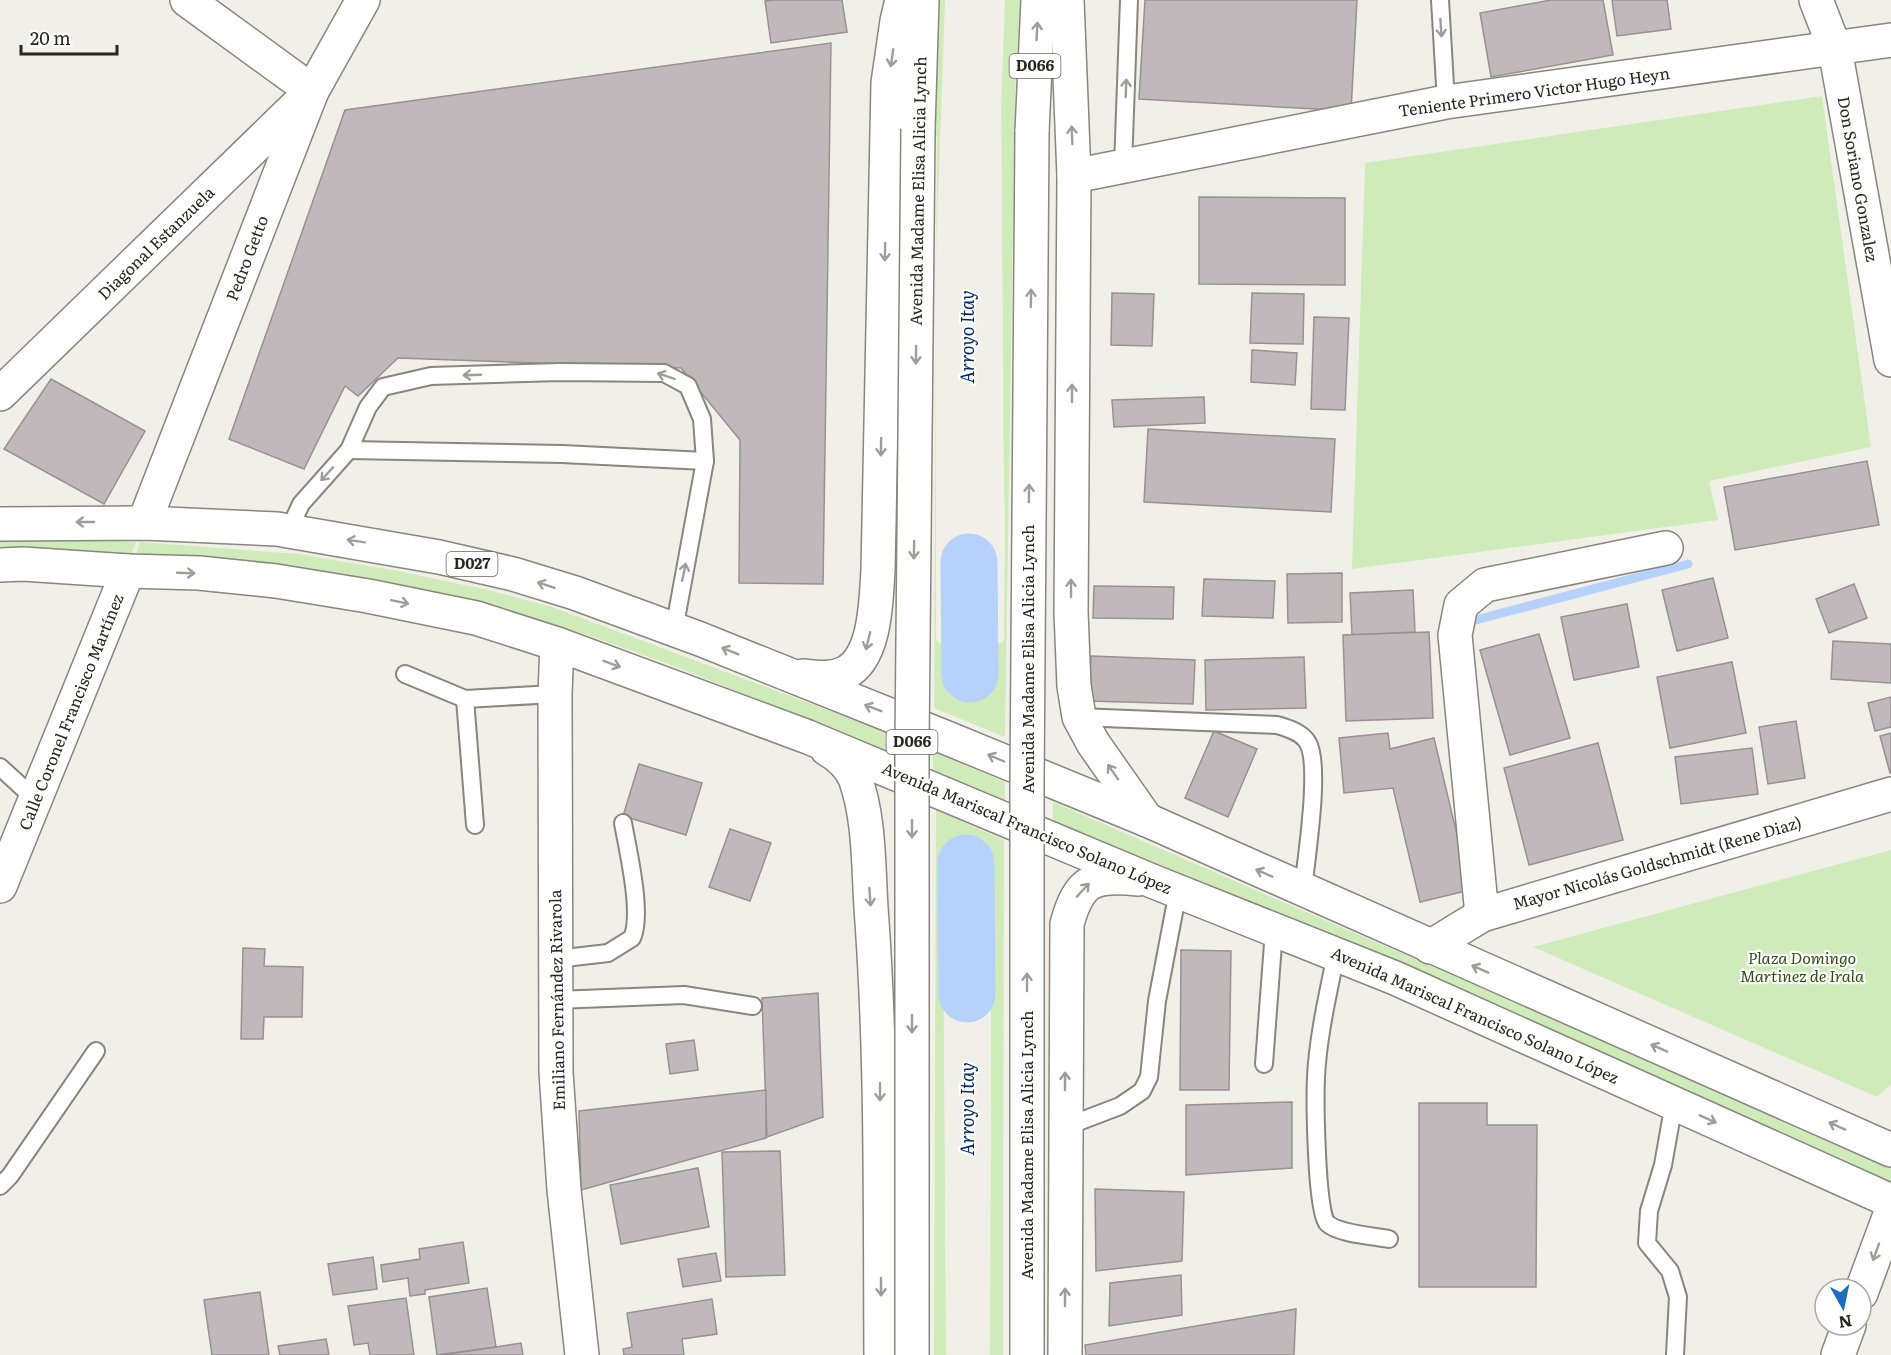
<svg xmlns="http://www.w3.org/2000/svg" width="1891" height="1355" viewBox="0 0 1891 1355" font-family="Literata,serif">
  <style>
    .green { fill: #cfebb9 }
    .pier { fill: #f1f0e8 }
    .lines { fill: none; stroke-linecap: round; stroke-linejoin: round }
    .stream { stroke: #b6d2fc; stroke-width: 9 }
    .river { stroke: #b6d2fc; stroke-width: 57 }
    .building { fill: #c1b8bb; stroke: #989093; stroke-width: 1.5 }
    .lane-casing { stroke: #87867f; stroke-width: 20 }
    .street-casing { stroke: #87867f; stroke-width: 36 }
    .secondary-casing { stroke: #87867f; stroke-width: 36 }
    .highway-casing { stroke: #87867f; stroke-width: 36 }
    .lane { stroke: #fff; stroke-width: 16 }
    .street { stroke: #fff; stroke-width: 33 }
    .secondary { stroke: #fff; stroke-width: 33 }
    .highway { stroke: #fff; stroke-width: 33 }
    .highway-bridge-casing { stroke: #87867f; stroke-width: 36; stroke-linecap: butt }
    .highway-bridge { stroke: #fff; stroke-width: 33 }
    .oneway { stroke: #9e9d9c }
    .labels { text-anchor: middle; stroke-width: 4.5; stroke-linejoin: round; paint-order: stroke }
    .shield { fill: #fff; stroke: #686765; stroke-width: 1.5 }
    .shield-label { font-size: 15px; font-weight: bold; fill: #272623 }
    .street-label { font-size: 16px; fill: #272623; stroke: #fff }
    .park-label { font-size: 16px; font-style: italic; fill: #324d14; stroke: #fff }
    .water-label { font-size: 18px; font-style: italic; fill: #002963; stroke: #fff }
  </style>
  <rect width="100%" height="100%" fill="#f1f0e8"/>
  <!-- green -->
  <g class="green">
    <polygon points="937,0 946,0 1004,536 1001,55 1004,0 1020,0 1015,95 1005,737 934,708 937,136 935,133"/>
    <polygon points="1822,96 1871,447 1709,481 1718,520 1352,569 1365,163"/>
    <polygon points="78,539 136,542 131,556 0,554 0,540"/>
    <path d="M140,542L298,554L393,570L488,590L552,607L886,732L887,753C779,708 671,662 560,626C485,602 407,585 330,572C266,561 199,561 135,557Z"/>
    <polygon points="933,752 1005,782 1005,802 933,772"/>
    <polygon points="1053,802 1891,1166 1891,1184 1053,822"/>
    <polygon points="936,810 1004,840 1003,1355 990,1355 991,921 944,906 948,1355 934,1355"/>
    <polygon points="1891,850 1891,1084 1877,1097 1533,947"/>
  </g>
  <!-- pier -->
  <g class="pier">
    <polygon points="945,0 1005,0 1000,133 1001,356 1005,526 1004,640 1001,643 939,643 936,640 936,259"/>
    <polygon points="945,907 989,920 991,923 990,1355 946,1355 943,910"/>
  </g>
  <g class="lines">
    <!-- stream -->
    <polyline class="stream" points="1468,622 1688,564"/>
    <!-- river -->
    <g class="river">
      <polyline points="969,562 970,674"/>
      <polyline points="966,863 967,994"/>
    </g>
  </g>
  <!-- building -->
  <g class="building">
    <polygon points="774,0 842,0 847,32 771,43 765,1"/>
    <polygon points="1145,0 1357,0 1351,111 1139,99"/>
    <polygon points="1551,0 1603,0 1613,55 1491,77 1480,13"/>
    <polygon points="1612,0 1667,0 1671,29 1617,36"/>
    <polygon points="831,43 823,584 739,583 740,440 681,368 398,358 358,396 345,386 304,469 229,439 345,110"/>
    <polygon points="1199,197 1345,198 1345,285 1199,284"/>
    <polygon points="1112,293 1154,294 1152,346 1111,345"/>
    <polygon points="1252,293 1304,294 1303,344 1250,343"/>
    <polygon points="1314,317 1349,318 1345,410 1311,409"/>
    <polygon points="1252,350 1297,353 1295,385 1251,382"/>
    <polygon points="51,379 145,431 104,504 4,449"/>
    <polygon points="1204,397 1205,423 1114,427 1112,400"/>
    <polygon points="1148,429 1335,439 1331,512 1144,502"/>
    <polygon points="1867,461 1879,525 1735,550 1724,487"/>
    <polygon points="1342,573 1342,622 1288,623 1287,574"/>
    <polygon points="1713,578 1728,638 1677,651 1662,590"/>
    <polygon points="1204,579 1275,581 1273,618 1202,616"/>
    <polygon points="1854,584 1867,618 1829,633 1816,599"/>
    <polygon points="1094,586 1174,587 1173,619 1093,618"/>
    <polygon points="1413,590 1415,632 1352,635 1350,593"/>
    <polygon points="1627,604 1639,667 1574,680 1561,617"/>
    <polygon points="1429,632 1433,718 1346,721 1343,635"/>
    <polygon points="1539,634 1570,738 1510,755 1480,650"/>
    <polygon points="1833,641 1891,644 1891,683 1831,679"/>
    <polygon points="1091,656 1195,660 1193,704 1089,701"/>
    <polygon points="1304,657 1306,708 1206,710 1205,660"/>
    <polygon points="1732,662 1746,733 1670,748 1657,677"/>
    <polygon points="1891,697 1891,727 1875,731 1868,703"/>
    <polygon points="1796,721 1805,778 1768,784 1759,727"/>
    <polygon points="1214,731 1257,749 1228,817 1185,798"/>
    <polygon points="1388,733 1390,749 1434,738 1470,890 1420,902 1393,788 1344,793 1339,738"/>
    <polygon points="1891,733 1891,773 1890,773 1880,736"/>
    <polygon points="1598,743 1623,840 1529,865 1504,768"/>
    <polygon points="1752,748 1758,794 1681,804 1675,757"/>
    <polygon points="639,764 702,783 686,835 623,816"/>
    <polygon points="730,829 771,843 750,901 709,887"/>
    <polygon points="243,948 265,949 264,966 303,967 302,1017 264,1017 263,1039 241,1039"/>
    <polygon points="1181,950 1231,951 1229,1090 1180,1090"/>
    <polygon points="818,993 823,1117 767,1137 762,998"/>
    <polygon points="694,1040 698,1070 670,1074 666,1044"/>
    <polygon points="766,1090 766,1138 581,1190 579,1111"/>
    <polygon points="1292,1102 1292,1168 1186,1175 1186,1105"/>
    <polygon points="1419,1103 1487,1103 1487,1125 1537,1125 1536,1287 1419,1287"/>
    <polygon points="780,1151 785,1275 726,1277 722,1152"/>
    <polygon points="698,1168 709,1227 621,1244 610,1185"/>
    <polygon points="1095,1189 1184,1192 1182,1261 1096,1271"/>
    <polygon points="463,1242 469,1283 425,1290 425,1294 410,1296 408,1278 383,1282 381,1265 420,1259 419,1249"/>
    <polygon points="716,1253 721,1281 683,1287 678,1259"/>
    <polygon points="373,1257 377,1289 333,1295 328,1264"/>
    <polygon points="1181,1275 1182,1315 1109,1326 1110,1283"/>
    <polygon points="487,1288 496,1347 437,1355 429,1297"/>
    <polygon points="260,1292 269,1355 212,1355 204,1300"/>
    <polygon points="406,1298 414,1355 370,1355 368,1343 354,1345 348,1306"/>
    <polygon points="712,1299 717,1334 682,1339 684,1355 624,1355 623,1349 632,1347 627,1313"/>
    <polygon points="1296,1309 1294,1355 1086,1355 1085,1345"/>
    <polygon points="326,1339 329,1355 280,1355 278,1346"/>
    <polygon points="521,1343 523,1355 443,1355 496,1347"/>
  </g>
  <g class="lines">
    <defs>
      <g id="lane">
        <polyline points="1440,0 1446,102"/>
        <polyline points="1123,167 1129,0"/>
        <polyline points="349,450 562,454 705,461"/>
        <polyline points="288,532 301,504 349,450 368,407 383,387 431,376 560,372 664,373 688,386 702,419 705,461 674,630"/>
        <polyline points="405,674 465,699 555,694"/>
        <polyline points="465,699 475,825"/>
        <path d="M1079,717L1277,725C1287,728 1302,732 1308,743C1321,767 1306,859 1303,890"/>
        <polyline points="0,767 35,799"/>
        <path d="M1336,954C1328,994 1318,1036 1316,1077C1315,1098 1316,1212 1327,1223C1338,1234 1374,1236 1389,1239"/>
        <path d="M556,959L608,953L632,938C643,914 628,851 623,823"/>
        <polyline points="556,1000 684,995 753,1006"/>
        <polyline points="1264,1064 1274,930"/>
        <polyline points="1674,1103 1663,1165 1649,1211 1647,1243 1670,1271 1678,1297 1675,1355"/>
        <polyline points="1065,1127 1120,1106 1142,1091 1149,1077 1157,1001 1178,891"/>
        <polyline points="0,1186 10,1176 96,1051"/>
      </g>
      <g id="street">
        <polyline points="1074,176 1446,102 1891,40"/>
        <polyline points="0,394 312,91 187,0"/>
        <polyline points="1482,915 1455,635 1461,605 1485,585 1666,548"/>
        <polyline points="1430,947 1482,915 1891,794"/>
      </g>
      <g id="secondary">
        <polyline points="1816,0 1835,49 1891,360"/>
        <polyline points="144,523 312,91 363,0"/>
        <polyline points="557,644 555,694 556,1072 564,1190 582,1355"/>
        <polyline points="0,886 128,571"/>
        <polyline points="1861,1293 1891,1212"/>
        <polyline points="1838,1355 1849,1325"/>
      </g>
      <g id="highway">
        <polyline points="1067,0 1074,176 1071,612 1074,686 1079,717 1093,743 1147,820"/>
        <polyline points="918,129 922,0"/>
        <polyline points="1032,132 1038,0"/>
        <polyline points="0,524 144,523 277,529 439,557 513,574 575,593 700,639 947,738 1147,820 1891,1150"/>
        <polyline points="0,565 23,564 128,571 199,573 276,581 368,596 476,618 557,644 808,737 1152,881 1395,978 1891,1201"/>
        <path d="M803,676C816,677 831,680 845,673C876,658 876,600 878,570L888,83L897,21L902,0"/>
        <path d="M827,749C839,756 849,764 855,778C871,821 868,876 872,922C882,1066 880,1211 881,1355"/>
        <path d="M1065,1355L1067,924C1079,880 1093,874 1139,879"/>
      </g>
    </defs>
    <!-- lane casing -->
    <use href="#lane" class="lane-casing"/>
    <!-- street casing -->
    <use href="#street" class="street-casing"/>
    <!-- secondary casing -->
    <use href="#secondary" class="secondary-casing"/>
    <!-- highway casing -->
    <use href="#highway" class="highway-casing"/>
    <!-- lane -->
    <use href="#lane" class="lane"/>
    <!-- street -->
    <use href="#street" class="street"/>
    <!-- secondary -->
    <use href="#secondary" class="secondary"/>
    <!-- highway -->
    <use href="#highway" class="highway"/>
    <defs>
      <g id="highway-bridge">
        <polyline points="912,1355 912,743 918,129"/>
        <polyline points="1027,1355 1027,783 1032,132"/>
      </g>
    </defs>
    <!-- highway-bridge casing -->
    <use href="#highway-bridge" class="highway-bridge-casing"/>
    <!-- highway-bridge -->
    <use href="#highway-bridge" class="highway-bridge"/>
  </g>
  <!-- one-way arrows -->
  <defs><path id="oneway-shaft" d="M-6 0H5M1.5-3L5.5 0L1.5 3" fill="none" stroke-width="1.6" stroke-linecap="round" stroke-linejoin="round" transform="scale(1.5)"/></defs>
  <g class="oneway">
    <use href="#oneway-shaft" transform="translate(1441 28) rotate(86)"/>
    <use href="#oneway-shaft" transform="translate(1037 31) rotate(-87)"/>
    <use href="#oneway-shaft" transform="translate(892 58) rotate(98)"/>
    <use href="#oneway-shaft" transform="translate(1126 88) rotate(-88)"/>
    <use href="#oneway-shaft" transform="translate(1072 135) rotate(-92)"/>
    <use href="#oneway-shaft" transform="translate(885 252) rotate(91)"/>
    <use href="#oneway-shaft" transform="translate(1031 298) rotate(-89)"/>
    <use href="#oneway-shaft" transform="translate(916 355) rotate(91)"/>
    <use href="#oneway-shaft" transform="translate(472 375) rotate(178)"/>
    <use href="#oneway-shaft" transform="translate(666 376) rotate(-162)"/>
    <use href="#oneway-shaft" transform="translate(1072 393) rotate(-90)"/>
    <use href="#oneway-shaft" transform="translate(881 447) rotate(91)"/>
    <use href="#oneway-shaft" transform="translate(327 474) rotate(132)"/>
    <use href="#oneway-shaft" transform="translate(1029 493) rotate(-89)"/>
    <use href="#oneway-shaft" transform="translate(85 522) rotate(-180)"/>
    <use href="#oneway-shaft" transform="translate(356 541) rotate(-171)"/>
    <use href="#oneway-shaft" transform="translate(914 550) rotate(91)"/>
    <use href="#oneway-shaft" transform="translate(684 572) rotate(-78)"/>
    <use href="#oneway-shaft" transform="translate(186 573) rotate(2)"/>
    <use href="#oneway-shaft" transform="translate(546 585) rotate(-162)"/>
    <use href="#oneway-shaft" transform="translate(1071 588) rotate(-90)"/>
    <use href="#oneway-shaft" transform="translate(400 602) rotate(12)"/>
    <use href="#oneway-shaft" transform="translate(868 641) rotate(104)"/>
    <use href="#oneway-shaft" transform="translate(730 651) rotate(-158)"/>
    <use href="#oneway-shaft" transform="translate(612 664) rotate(20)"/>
    <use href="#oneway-shaft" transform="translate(873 708) rotate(-159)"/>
    <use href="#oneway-shaft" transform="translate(996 758) rotate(-157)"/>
    <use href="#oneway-shaft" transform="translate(1113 772) rotate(-125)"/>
    <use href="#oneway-shaft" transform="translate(912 829) rotate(90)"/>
    <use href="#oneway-shaft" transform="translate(1264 873) rotate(-156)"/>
    <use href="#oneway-shaft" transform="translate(1083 890) rotate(-47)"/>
    <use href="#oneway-shaft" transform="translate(870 897) rotate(86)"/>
    <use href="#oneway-shaft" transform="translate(1480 969) rotate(-156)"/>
    <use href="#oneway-shaft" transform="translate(1027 982) rotate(-90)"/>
    <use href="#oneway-shaft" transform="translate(912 1024) rotate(90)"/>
    <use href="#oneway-shaft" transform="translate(1659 1048) rotate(-156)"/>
    <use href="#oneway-shaft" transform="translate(1065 1081) rotate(-90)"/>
    <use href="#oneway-shaft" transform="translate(880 1092) rotate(90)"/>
    <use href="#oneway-shaft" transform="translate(1708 1119) rotate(24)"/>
    <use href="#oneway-shaft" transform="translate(1837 1126) rotate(-156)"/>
    <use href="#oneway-shaft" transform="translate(1876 1252) rotate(110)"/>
    <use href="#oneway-shaft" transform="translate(881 1287) rotate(90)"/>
    <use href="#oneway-shaft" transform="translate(1065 1297) rotate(-90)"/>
  </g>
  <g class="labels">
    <!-- shield labels -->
    <g class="shield">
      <rect x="1009.5" y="54" width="51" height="24" rx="4.5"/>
      <rect x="446.5" y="552" width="51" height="24" rx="4.5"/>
      <rect x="886.5" y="730" width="51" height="24" rx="4.5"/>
    </g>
    <g class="shield-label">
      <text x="1035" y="71">D066</text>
      <text x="472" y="569">D027</text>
      <text x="912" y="747">D066</text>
    </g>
    <!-- street labels -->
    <g class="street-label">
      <text transform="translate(1534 92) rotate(-8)" y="6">Teniente Primero Victor Hugo Heyn</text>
      <text transform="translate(1858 179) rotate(80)" y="6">Don Soriano Gonzalez</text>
      <text transform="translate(918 191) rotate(-89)" y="6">Avenida Madame Elisa Alicia Lynch</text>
      <text transform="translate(156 243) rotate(-44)" y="6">Diagonal Estanzuela</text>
      <text transform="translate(247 258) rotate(-69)" y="6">Pedro Getto</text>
      <text transform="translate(1028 659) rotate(-90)" y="6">Avenida Madame Elisa Alicia Lynch</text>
      <text transform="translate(71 712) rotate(-68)" y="6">Calle Coronel Francisco Martínez</text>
      <text transform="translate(1027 828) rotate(23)" y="6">Avenida Mariscal Francisco Solano López</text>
      <text transform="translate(1657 863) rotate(-16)" y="6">Mayor Nicolás Goldschmidt (Rene Diaz)</text>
      <text transform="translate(557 1000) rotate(-91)" y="6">Emiliano Fernández Rivarola</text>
      <text transform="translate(1475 1015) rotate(24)" y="6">Avenida Mariscal Francisco Solano López</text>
      <text transform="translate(1027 1145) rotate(-90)" y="6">Avenida Madame Elisa Alicia Lynch</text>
    </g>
    <!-- park labels -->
    <g class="park-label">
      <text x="1802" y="964">Plaza Domingo<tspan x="1802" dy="18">Martinez de Irala</tspan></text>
    </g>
    <!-- water labels -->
    <g class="water-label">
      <text transform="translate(968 337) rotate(-90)" y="6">Arroyo Itay</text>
      <text transform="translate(968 1109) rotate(-90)" y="6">Arroyo Itay</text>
    </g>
  </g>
  <!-- north arrow -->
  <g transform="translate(1843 1307) rotate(171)"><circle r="28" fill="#ffffff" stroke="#a9a8a7" stroke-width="1.5"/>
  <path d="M0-4.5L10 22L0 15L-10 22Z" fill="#1e6dbc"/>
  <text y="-9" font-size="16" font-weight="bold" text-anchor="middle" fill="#272623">N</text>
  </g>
  <!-- scale -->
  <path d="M21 45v9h96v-9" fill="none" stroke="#272623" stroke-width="3"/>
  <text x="30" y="45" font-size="18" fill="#272623" stroke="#ffffff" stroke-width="4.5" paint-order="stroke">20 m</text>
</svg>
